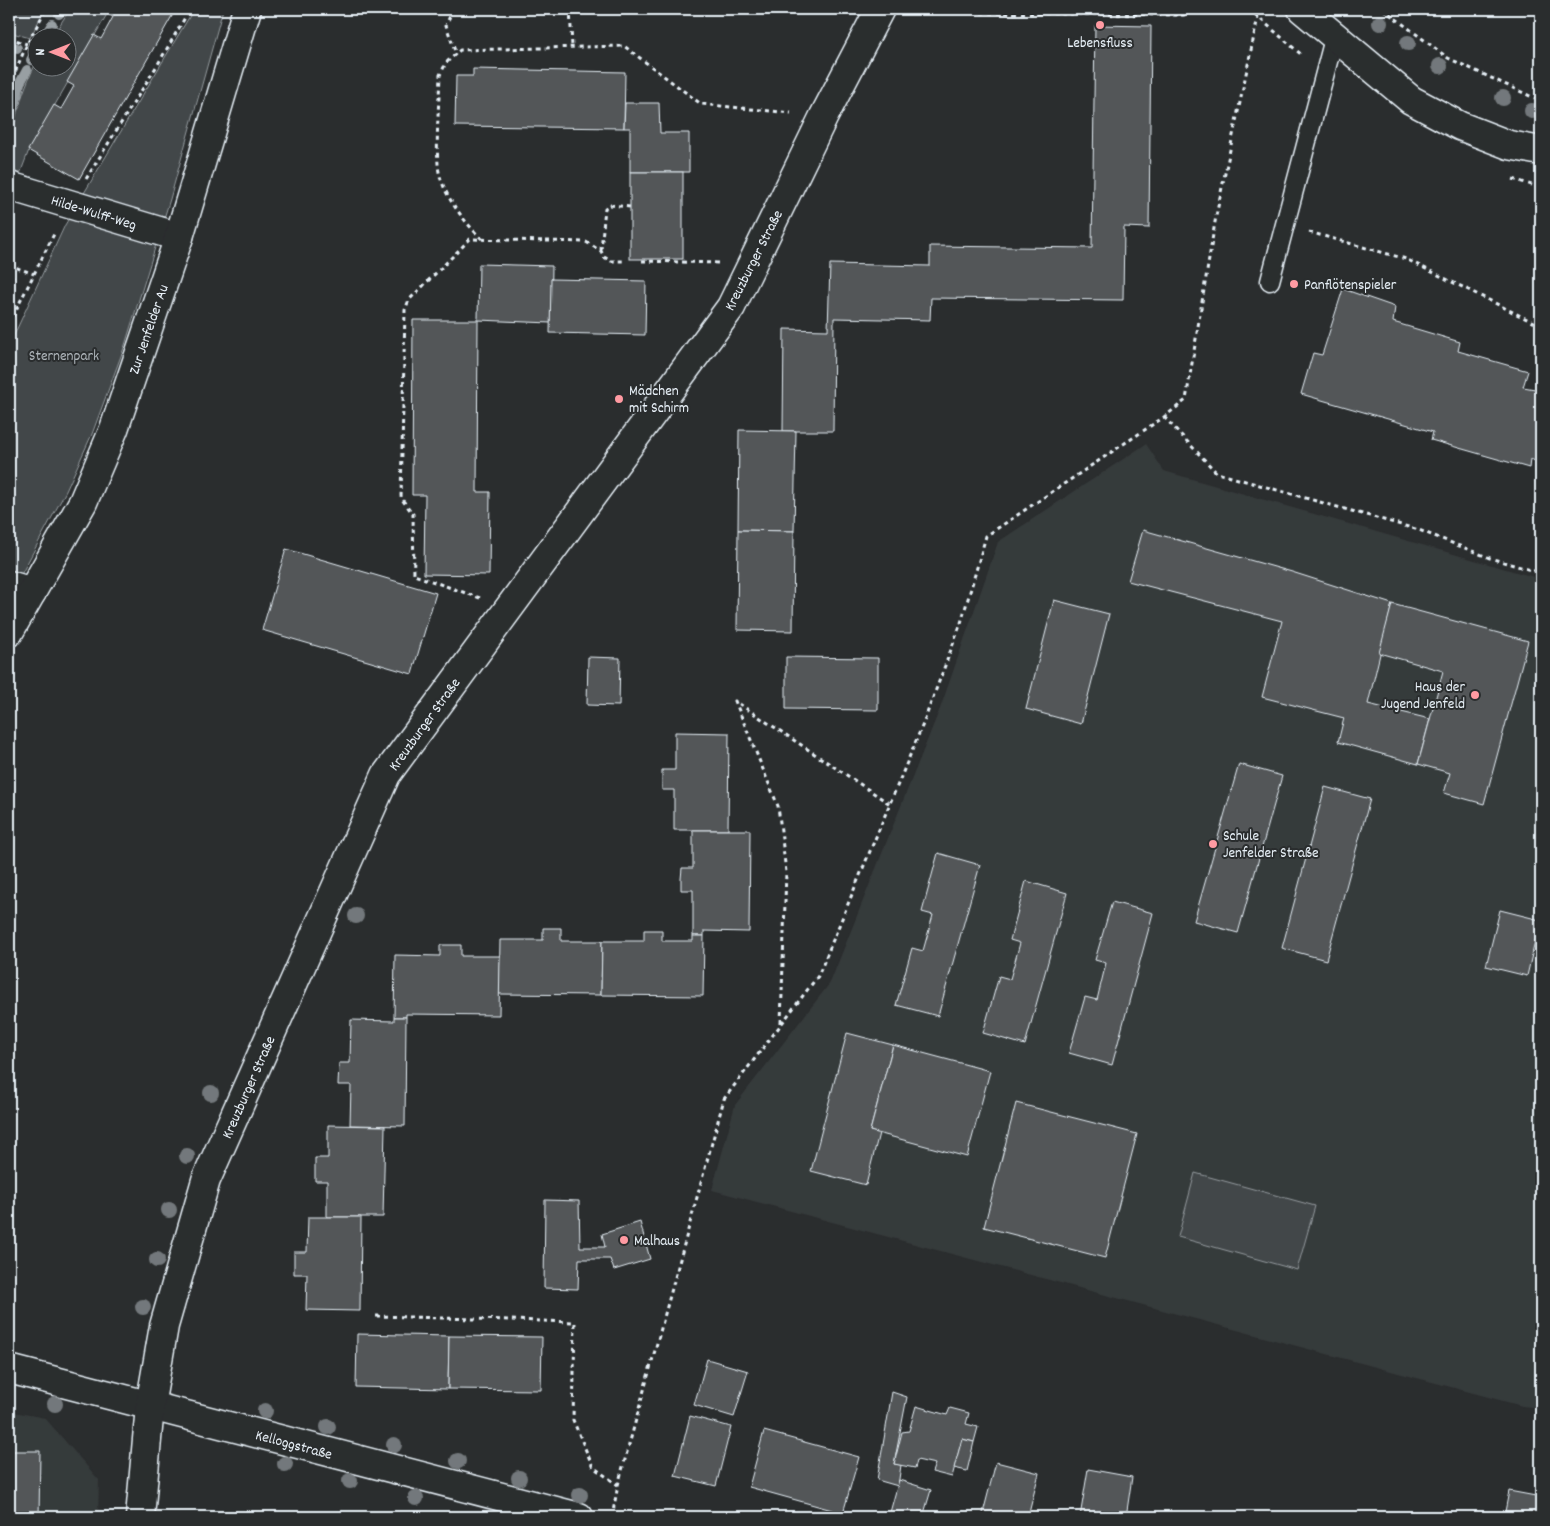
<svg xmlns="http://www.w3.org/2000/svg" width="1550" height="1526" viewBox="0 0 1550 1526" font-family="Dekko,sans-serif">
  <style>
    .built { fill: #363a3b }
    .green { fill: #424648; stroke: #959ca0 }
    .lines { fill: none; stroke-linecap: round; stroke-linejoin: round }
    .stream { stroke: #989fa3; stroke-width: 10 }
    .building { fill: #535759; stroke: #e8f1f8 }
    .service-casing { stroke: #e8f1f8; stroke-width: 21 }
    .minor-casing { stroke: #e8f1f8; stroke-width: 31 }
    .tertiary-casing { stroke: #e8f1f8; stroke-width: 31 }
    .path { stroke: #e8f1f8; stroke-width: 3; stroke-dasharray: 4 4; stroke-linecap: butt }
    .service { stroke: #2a2d2e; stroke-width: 18 }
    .minor { stroke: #2a2d2e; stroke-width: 28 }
    .tertiary { stroke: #2a2d2e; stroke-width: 28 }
    .tree { fill: #73787b }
    .poi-dot { fill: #ff9aa2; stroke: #2a2d2e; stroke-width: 2 }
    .labels { text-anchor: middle; stroke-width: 4; stroke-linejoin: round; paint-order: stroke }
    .poi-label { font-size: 15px; fill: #e8f1f8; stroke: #2a2d2e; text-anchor: start }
    .street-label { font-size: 15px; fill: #e8f1f8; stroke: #2a2d2e }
    .park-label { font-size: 15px; fill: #aeb5ba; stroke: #2a2d2e }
  </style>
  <rect width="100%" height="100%" fill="#2a2d2e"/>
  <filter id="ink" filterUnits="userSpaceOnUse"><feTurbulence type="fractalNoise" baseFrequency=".02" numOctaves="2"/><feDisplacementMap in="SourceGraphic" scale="10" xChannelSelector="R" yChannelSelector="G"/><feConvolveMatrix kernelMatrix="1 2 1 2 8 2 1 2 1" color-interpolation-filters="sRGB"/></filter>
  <g filter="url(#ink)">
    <!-- built -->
    <g class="built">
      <polygon points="1146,444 1164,471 1541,579 1541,1408 1522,1406 712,1190 735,1105 830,983 941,706 998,542"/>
      <polygon points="9,1411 45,1418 99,1480 98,1517 9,1517"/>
    </g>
    <!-- green -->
    <g class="green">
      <polygon points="9,9 45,9 30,38 9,32"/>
      <path d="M70,9H110L29,150L20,174L9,168C9,131 21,93 37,61L38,68H68V38L52,37Z"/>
      <polygon points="194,9 223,9 170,199 125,345 92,434 66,491 9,597 9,346 65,225"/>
      <polygon points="1195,1173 1315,1206 1297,1270 1178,1237"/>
    </g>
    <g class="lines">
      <!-- stream -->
      <g class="stream">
        <polyline points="59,14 62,9"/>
        <polyline points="44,38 52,24"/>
        <polyline points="9,46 17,48"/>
        <polyline points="31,60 38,49"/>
        <polyline points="15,106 20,83 27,70"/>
        <polyline points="9,127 11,119"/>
      </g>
    </g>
    <!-- building -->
    <g class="building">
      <polygon points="109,9 176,9 79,179 28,150 54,105 61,109 74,86 67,82 94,35 101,39 113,17 106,13"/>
      <polygon points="1095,25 1151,26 1149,228 1124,227 1123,300 931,298 930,320 834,318 833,431 783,431 784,329 828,330 830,264 930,266 930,246 1092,248"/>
      <polygon points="473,69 625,72 624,128 455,126 456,76 473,76"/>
      <polygon points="625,103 659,103 660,133 689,133 689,172 630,172 630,128 624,128"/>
      <rect x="630" y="172" width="53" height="87"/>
      <polygon points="479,264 552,266 551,323 478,320"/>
      <polygon points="9,274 14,276 9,287"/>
      <polygon points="551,279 646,281 645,335 550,333"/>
      <polygon points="1343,289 1395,307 1393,322 1460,342 1458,351 1528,371 1523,387 1541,390 1541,463 1530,459 1529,468 1431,440 1433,432 1301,394 1313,353 1322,355"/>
      <polygon points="413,320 478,320 477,492 490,492 489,575 424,574 425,495 412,495"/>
      <polygon points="739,430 796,431 794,531 738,530"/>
      <polygon points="738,530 794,531 793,631 737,630"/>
      <polygon points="1143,530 1292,572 1392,604 1368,704 1430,719 1418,764 1338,742 1344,718 1262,697 1282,621 1128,581"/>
      <polygon points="286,549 436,593 412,674 262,630"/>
      <polygon points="1054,600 1109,614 1081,724 1026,709"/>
      <polygon points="1392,604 1528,641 1484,804 1444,793 1450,773 1418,764 1443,671 1379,653"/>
      <polygon points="588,657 620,658 619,706 587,705"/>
      <polygon points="786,657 878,658 878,710 786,709"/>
      <polygon points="675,732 729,733 728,830 674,830 674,790 662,790 662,770 675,770"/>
      <polygon points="1239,764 1282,776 1238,933 1194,921"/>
      <polygon points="1325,787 1370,799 1326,960 1282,948"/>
      <polygon points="693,830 750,830 749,932 704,931 704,936 693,936 693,890 681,890 681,879 682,868 693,868"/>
      <polygon points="938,853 980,865 938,1016 896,1005 912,948 923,951 933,915 922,912"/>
      <polygon points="1026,881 1067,893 1025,1045 983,1033 999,976 1010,979 1020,943 1010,940"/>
      <polygon points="1112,902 1153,913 1112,1065 1069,1053 1085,997 1097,1000 1106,963 1095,960"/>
      <polygon points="1500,910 1540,920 1527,976 1486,966"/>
      <polygon points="543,928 561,928 561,941 602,941 601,995 499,994 500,940 543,940"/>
      <polygon points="644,930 662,930 662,941 693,941 693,936 704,936 703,996 601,995 602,941 644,941"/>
      <polygon points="440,945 461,945 461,956 500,956 499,1015 406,1014 406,1017 394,1017 395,955 440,956"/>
      <polygon points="394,1017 406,1017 405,1126 350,1125 351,1085 338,1085 339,1063 350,1063 351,1020 394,1021"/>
      <polygon points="847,1033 893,1045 870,1131 879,1133 866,1185 811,1171"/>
      <polygon points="893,1045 990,1071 967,1157 870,1131"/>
      <polygon points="1016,1103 1137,1134 1105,1258 984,1227"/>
      <polygon points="328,1125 385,1126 383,1217 327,1217 327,1181 315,1181 315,1158 328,1158"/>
      <polygon points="545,1200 579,1201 580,1247 605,1247 602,1234 640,1222 650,1259 614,1270 610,1259 579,1259 578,1289 544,1288"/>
      <polygon points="308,1217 361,1217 360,1311 306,1310 307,1274 294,1274 294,1252 307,1252"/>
      <polygon points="357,1334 449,1336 448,1389 356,1387"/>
      <polygon points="449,1336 542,1337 541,1390 448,1389"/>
      <polygon points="707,1359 748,1371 734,1417 694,1405"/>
      <polygon points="892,1392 907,1397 894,1464 901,1465 898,1486 877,1480"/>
      <polygon points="916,1406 947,1415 950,1408 969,1413 966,1424 978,1427 974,1442 962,1439 952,1477 932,1472 935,1464 917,1460 915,1468 894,1464 902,1432 909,1431"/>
      <polygon points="690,1416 731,1427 716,1486 675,1476"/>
      <polygon points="764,1431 859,1457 843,1513 749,1487"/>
      <polygon points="962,1439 974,1442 967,1471 954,1468"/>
      <polygon points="9,1451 40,1451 39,1517 9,1517"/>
      <polygon points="996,1462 1039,1473 1028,1517 982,1517"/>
      <polygon points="1088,1469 1132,1477 1126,1517 1080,1517"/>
      <polygon points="899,1480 931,1490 923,1517 889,1516"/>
      <polygon points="1509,1491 1541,1497 1541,1517 1504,1517"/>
    </g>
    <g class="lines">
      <defs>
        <polyline id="service" points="1270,281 1335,35"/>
        <g id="minor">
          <polyline points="9,186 179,237"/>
          <polyline points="9,585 32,592"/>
          <polyline points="9,632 83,502 114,429 179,237 247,9"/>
          <polyline points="9,1369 579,1517"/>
          <polyline points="140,1517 150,1406 164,1326 206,1180 386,775 731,307 824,116 880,9"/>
        </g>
        <polyline id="tertiary" points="1302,9 1411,100 1460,126 1509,145 1541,151"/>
      </defs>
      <!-- service casing -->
      <use href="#service" class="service-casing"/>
      <!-- minor casing -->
      <use href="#minor" class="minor-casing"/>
      <!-- tertiary casing -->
      <use href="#tertiary" class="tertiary-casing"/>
      <!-- path -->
      <g class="path">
        <polyline points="453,9 446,25 456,54"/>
        <polyline points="570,9 572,47"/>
        <polyline points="1249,9 1303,56"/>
        <polyline points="1383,9 1448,58 1541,101"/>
        <polyline points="909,12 1184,15 1190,9"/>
        <polyline points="9,38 27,44"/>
        <polyline points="9,86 27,44 46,9"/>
        <polyline points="86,179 158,64 190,9"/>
        <polyline points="1513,179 1541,188"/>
        <polyline points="1309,232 1406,259 1541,326"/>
        <path d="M482,239C464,222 439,190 438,164C436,135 439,104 440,75L446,63L460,50L624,46L701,104L791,113"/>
        <polyline points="601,250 605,208 610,205 630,207"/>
        <polyline points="642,261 719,263"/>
        <polyline points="9,265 34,274"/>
        <polyline points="9,324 55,232"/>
        <polyline points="1164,417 1217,473 1419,530 1490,558 1541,573"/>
        <polyline points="480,598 414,575 413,514 401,498 405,310 409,300 470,239 586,242 601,251 604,257 611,261 625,261"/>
        <polyline points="781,1023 786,872 778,806 735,701 890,804"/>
        <polyline points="376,1316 575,1322 573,1420 593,1467 618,1485"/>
        <polyline points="612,1517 618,1485 724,1099 818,976 923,724 961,623 986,536 1164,417 1186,400 1216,216 1258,17"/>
      </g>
      <!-- service -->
      <use href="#service" class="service"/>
      <!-- minor -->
      <use href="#minor" class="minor"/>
      <!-- tertiary -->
      <use href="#tertiary" class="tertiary"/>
    </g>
    <!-- trees -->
    <g class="tree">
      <circle cx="1380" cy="23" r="8"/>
      <circle cx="1408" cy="43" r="8"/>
      <circle cx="1440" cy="66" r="8"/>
      <circle cx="1503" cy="98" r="8"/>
      <circle cx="1532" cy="111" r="8"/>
      <circle cx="356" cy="916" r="8"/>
      <circle cx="211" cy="1093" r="8"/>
      <circle cx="187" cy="1156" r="8"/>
      <circle cx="169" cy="1210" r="8"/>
      <circle cx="157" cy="1260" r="8"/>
      <circle cx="143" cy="1307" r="8"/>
      <circle cx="55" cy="1404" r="8"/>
      <circle cx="265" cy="1411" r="8"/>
      <circle cx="328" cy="1427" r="8"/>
      <circle cx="394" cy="1445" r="8"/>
      <circle cx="458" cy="1461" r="8"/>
      <circle cx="285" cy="1464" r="8"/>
      <circle cx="519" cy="1478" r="8"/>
      <circle cx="350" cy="1481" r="8"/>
      <circle cx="580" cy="1495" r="8"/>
      <circle cx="416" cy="1498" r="8"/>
    </g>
  </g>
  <!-- markers -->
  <g class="poi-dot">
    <circle cx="1100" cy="25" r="5"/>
    <circle cx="1294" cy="284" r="5"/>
    <circle cx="619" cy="399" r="5"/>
    <circle cx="1475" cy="695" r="5"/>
    <circle cx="1213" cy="844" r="5"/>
    <circle cx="624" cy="1240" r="5"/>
  </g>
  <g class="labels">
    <!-- poi labels -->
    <g class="poi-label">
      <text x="1100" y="47" text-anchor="middle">Lebensfluss</text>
      <text x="1304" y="289">Panflötenspieler</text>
      <text x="629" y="395">Mädchen<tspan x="629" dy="17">mit Schirm</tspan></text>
      <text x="1465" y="691" text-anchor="end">Haus der<tspan x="1465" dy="17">Jugend Jenfeld</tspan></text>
      <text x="1223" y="840">Schule<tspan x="1223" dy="17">Jenfelder Straße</tspan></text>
      <text x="634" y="1245">Malhaus</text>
    </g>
    <!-- street labels -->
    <g class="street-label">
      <text transform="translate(94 212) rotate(17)" y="5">Hilde-Wulff-Weg</text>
      <text transform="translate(753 260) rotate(-63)" y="5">Kreuzburger Straße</text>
      <text transform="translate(148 329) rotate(-71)" y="5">Zur Jenfelder Au</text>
      <text transform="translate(424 724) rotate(-54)" y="5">Kreuzburger Straße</text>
      <text transform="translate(248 1087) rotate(-66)" y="5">Kreuzburger Straße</text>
      <text transform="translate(294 1444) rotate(15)" y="5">Kelloggstraße</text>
    </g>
    <!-- park labels -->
    <g class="park-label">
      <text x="64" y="360">Sternenpark</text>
    </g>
  </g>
  <!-- margin -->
  <rect width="1550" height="1526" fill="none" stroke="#2a2d2e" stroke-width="30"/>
  <rect x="15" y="15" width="1520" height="1496" fill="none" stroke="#e8f1f8" stroke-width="2" filter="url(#ink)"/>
  <!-- north arrow -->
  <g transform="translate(52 52) rotate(270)"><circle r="24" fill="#2a2d2e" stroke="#767b7f"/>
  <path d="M0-4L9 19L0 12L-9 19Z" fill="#ff9aa2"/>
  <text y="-8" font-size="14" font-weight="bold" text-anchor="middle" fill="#e8f1f8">N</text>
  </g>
</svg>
